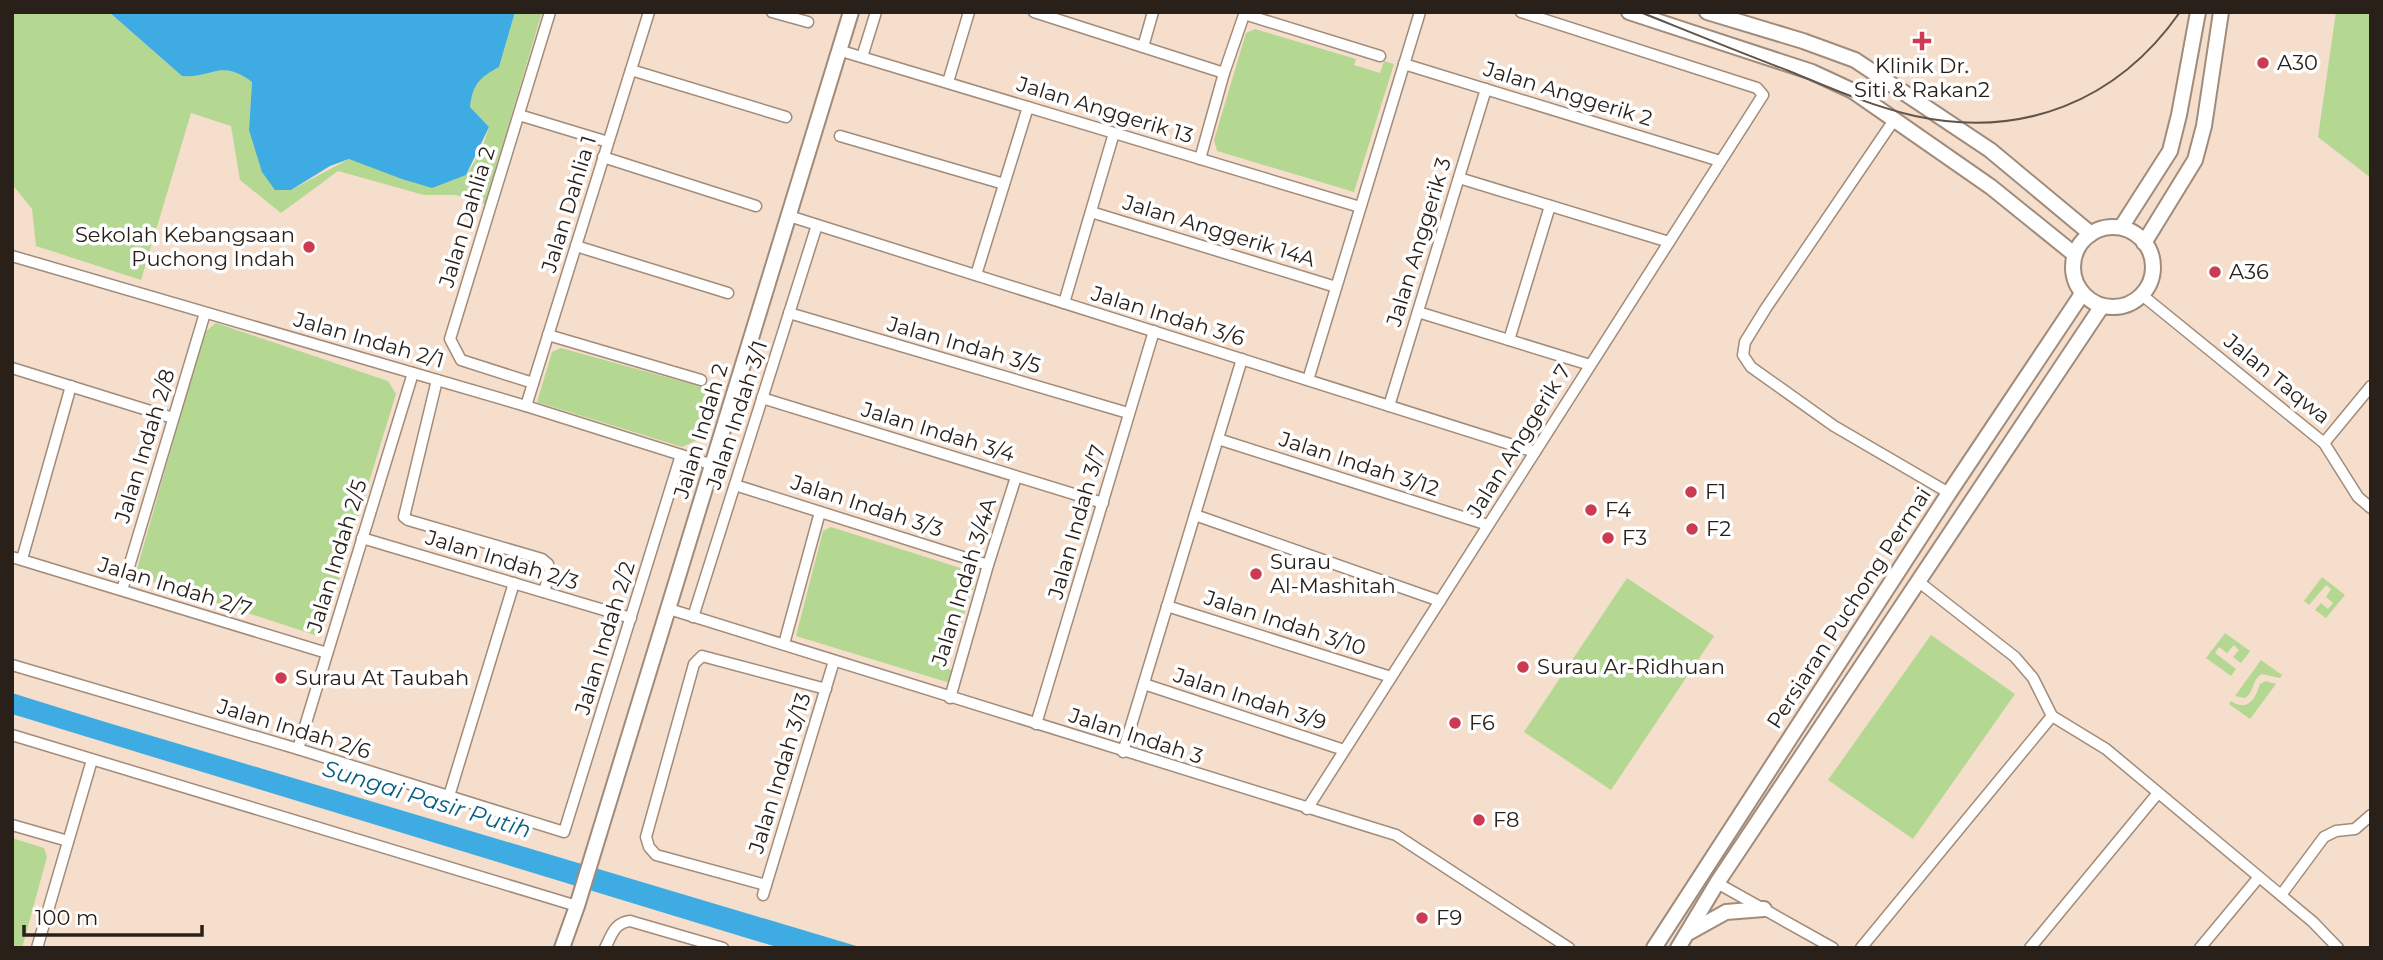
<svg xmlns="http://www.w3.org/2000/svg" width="2383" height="960" viewBox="0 0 2383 960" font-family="Montserrat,sans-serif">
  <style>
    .green { fill: #b4d892 }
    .water { fill: #3eace2 }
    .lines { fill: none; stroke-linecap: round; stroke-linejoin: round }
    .street-casing { stroke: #a18b7a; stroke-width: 13 }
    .secondary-casing { stroke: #a18b7a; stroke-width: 18 }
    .street { stroke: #fff; stroke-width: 10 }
    .secondary { stroke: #fff; stroke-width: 14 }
    .tram { stroke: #61544a; stroke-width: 2 }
    .poi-dot { fill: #cc3b52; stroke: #fff; stroke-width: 2.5 }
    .labels { text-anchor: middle; stroke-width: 7; stroke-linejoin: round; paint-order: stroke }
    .poi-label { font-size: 21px; fill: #292019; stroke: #fff; text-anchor: start }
    .street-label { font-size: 21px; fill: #292019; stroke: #fff }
    .water-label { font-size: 23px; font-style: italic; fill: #095f83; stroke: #fff }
  </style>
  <rect width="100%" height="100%" fill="#f5decb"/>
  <!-- green -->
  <g class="green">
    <path d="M12,12H109L182,76C214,79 219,58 252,82L249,130L291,190L349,159L466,175L481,152L489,127L470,107C473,84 479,78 499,67L515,12H542L485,204L456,195H424L338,171L281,213L240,180L231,126L191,113L141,280L36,246L32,209L12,184Z"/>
    <polygon points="2336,12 2371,12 2371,178 2318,137"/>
    <polygon points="1255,29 1356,59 1354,65 1380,73 1384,61 1394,64 1354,192 1217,151 1214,140 1246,33"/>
    <polygon points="216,323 388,381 396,394 325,625 315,635 135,576 204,333"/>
    <polygon points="561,348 713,390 699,439 682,447 537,402 552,352"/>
    <polygon points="831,527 970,571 974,585 954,644 948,643 940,666 954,671 950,683 796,636 823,531"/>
    <polygon points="2322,577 2345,595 2326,618 2315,610 2321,603 2328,609 2333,603 2326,597 2331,589 2326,585 2309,605 2304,601"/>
    <polygon points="1627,578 1714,636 1611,790 1524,732"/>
    <polygon points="2225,633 2250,651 2241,663 2233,657 2239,650 2234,645 2227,653 2219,647 2215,653 2236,669 2231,676 2206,658"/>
    <polygon points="1931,635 2015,694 1913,839 1828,780"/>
    <path d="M2261,660L2282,675L2280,678L2262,674C2251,680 2255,692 2245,698L2235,696Z"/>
    <path d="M2266,681L2276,684L2250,719L2229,704L2231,701C2248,712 2255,700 2260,684Z"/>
    <polygon points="12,838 44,848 47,857 22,948 12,948"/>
  </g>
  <!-- water -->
  <g class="water">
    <path d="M109,12H515L499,67C479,78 473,84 470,107L489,127L466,175L432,188L402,179L349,159L330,166L291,190H275L262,172L249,130L252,82C219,58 213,79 182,76Z"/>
    <polygon points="12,693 102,721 863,948 780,948 12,714"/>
  </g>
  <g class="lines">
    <defs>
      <g id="street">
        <polyline points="772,12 808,22"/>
        <polyline points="1034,12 1224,73"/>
        <polyline points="1244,14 1380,56"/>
        <polyline points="1143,47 1153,12"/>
        <polyline points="838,50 1360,207"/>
        <polyline points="862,57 876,12"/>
        <polyline points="1404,64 1720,161"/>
        <polyline points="631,70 786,117"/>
        <polyline points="948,82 969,12"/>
        <polyline points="519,115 608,142"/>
        <polyline points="1894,120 1766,308 1745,342 1743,355 1751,367 1834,426 1949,493"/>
        <polyline points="840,136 1004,184"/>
        <polyline points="603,157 756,206"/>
        <polyline points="1200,159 1224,73 1245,12"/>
        <polyline points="1459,178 1669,242"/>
        <polyline points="1091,212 1336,287"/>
        <polyline points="789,216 1535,452"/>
        <polyline points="576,246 728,293"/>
        <polyline points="12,256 526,406 713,465"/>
        <polyline points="976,275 1028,107"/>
        <polyline points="2142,295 2324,443 2358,497 2371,508"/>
        <polyline points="1064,303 1114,133"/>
        <polyline points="1418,312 1590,365"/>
        <polyline points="789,313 1128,413"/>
        <polyline points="548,335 701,380"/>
        <polyline points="1509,340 1550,206"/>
        <polyline points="12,368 173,418"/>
        <polyline points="437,380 404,517 408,520 542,559 548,564 550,570 544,592"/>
        <polyline points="1308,380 1420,12"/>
        <polyline points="533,383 461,360 450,339 550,12"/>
        <polyline points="762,398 1103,503"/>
        <polyline points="526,406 649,12"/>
        <polyline points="1389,406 1486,89"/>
        <polyline points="1218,439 1488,525"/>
        <polyline points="2324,443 2371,386"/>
        <polyline points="735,485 988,565"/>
        <polyline points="1195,515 1440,601"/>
        <polyline points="362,538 631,618"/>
        <polyline points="12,557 327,653"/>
        <polyline points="22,559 71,386"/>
        <polyline points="1919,582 2015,657 2033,678 2052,716 2106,749 2313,922 2338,948"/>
        <polyline points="122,590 205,313"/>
        <polyline points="1167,606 1391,677"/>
        <polyline points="669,609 1396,835 1569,948"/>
        <polyline points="693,617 817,225"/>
        <polyline points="784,644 820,512"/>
        <polyline points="12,665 298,749 564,832 681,455"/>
        <polyline points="1144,684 1344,750"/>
        <polyline points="950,698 988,565 1016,477"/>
        <polyline points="1036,724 1154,331"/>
        <polyline points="12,735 577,906"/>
        <polyline points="298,749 413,373"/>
        <polyline points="1123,752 1242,359"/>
        <polyline points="449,796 514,583"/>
        <polyline points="1307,809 1763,95 1757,88 1521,12"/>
        <polyline points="12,825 68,841"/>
        <polyline points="1717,883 1833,948"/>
        <polyline points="766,885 656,855 649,847 646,837 694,664 702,656 826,689"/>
        <polyline points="763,895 834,661"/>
        <polyline points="2281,895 2324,837 2336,831 2355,829 2371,815"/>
        <polyline points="37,948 92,760"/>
        <path d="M605,948C612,935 614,923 630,921L723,948"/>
        <polyline points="1861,948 2052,716"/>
        <polyline points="2030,948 2158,793"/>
        <polyline points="2200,948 2259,877"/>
      </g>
      <g id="secondary">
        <polyline points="1629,12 1812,72 1853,91 1991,187 2074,254"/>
        <polyline points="1707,12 1803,41 1855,60 1990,150 2091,234"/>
        <polyline points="2122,226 2170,151 2179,115 2198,12"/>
        <circle cx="2113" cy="267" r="40"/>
        <polyline points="2144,243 2195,160 2204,126 2221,12"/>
        <polyline points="1690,932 1726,912 1764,909"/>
        <polyline points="562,948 577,906 851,12"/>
        <polyline points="1654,948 1949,493 2082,294"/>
        <polyline points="1678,948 1717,883 2102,306"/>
      </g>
    </defs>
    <!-- street casing -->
    <use href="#street" class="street-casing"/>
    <!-- secondary casing -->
    <use href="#secondary" class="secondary-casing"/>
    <!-- street -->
    <use href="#street" class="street"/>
    <!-- secondary -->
    <use href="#secondary" class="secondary"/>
    <!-- tram -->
    <path class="tram" d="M1640,12C1690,32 1739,52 1789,71C1830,88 1871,106 1915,116C2022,139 2117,102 2180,12"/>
  </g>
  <!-- markers -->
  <g class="poi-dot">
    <path d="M1918.5 30.5h7v7h7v7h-7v7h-7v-7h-7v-7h7z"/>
    <circle cx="2263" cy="63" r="7"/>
    <circle cx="309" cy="247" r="7"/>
    <circle cx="2215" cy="272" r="7"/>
    <circle cx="1691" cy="492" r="7"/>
    <circle cx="1591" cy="510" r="7"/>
    <circle cx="1692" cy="529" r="7"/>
    <circle cx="1608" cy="538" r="7"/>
    <circle cx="1256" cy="574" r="7"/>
    <circle cx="1523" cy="667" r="7"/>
    <circle cx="281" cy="678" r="7"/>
    <circle cx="1455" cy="723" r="7"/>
    <circle cx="1479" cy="820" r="7"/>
    <circle cx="1422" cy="918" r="7"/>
  </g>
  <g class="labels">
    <!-- poi labels -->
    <g class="poi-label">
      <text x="2277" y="70">A30</text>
      <text x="1922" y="73" text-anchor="middle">Klinik Dr.<tspan x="1922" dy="24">Siti &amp; Rakan2</tspan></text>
      <text x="295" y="242" text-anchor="end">Sekolah Kebangsaan<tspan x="295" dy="24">Puchong Indah</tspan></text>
      <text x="2229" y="279">A36</text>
      <text x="1705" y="499">F1</text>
      <text x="1605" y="517">F4</text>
      <text x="1706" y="536">F2</text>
      <text x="1622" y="545">F3</text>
      <text x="1270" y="569">Surau<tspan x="1270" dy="24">Al-Mashitah</tspan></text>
      <text x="1537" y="674">Surau Ar-Ridhuan</text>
      <text x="295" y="685">Surau At Taubah</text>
      <text x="1469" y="730">F6</text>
      <text x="1493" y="827">F8</text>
      <text x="1436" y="925">F9</text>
    </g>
    <!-- street labels -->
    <g class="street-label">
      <text transform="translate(1568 94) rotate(17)" y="7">Jalan Anggerik 2</text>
      <text transform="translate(1105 110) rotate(17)" y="7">Jalan Anggerik 13</text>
      <text transform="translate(569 204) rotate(-73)" y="7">Jalan Dahlia 1</text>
      <text transform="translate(467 217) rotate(-73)" y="7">Jalan Dahlia 2</text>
      <text transform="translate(1219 231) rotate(17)" y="7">Jalan Anggerik 14A</text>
      <text transform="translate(1419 242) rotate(-73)" y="7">Jalan Anggerik 3</text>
      <text transform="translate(1168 316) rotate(17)" y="7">Jalan Indah 3/6</text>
      <text transform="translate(369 340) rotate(16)" y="7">Jalan Indah 2/1</text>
      <text transform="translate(964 345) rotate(16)" y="7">Jalan Indah 3/5</text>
      <text transform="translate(2277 379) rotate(39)" y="7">Jalan Taqwa</text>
      <text transform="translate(737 415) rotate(-72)" y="7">Jalan Indah 3/1</text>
      <text transform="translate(701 431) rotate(-73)" y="7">Jalan Indah 2</text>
      <text transform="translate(938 432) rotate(17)" y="7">Jalan Indah 3/4</text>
      <text transform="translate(1519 441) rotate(-58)" y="7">Jalan Anggerik 7</text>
      <text transform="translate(145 446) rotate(-73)" y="7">Jalan Indah 2/8</text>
      <text transform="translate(1359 464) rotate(18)" y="7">Jalan Indah 3/12</text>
      <text transform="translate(867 506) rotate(18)" y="7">Jalan Indah 3/3</text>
      <text transform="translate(1077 522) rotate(-74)" y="7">Jalan Indah 3/7</text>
      <text transform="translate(337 556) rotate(-73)" y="7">Jalan Indah 2/5</text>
      <text transform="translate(502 560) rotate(17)" y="7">Jalan Indah 2/3</text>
      <text transform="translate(964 582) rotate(-73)" y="7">Jalan Indah 3/4A</text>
      <text transform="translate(175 587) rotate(17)" y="7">Jalan Indah 2/7</text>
      <text transform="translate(1849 608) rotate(-57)" y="7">Persiaran Puchong Permai</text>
      <text transform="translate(1285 623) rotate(18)" y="7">Jalan Indah 3/10</text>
      <text transform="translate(605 638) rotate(-73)" y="7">Jalan Indah 2/2</text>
      <text transform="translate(1250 699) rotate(18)" y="7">Jalan Indah 3/9</text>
      <text transform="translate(294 729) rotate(17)" y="7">Jalan Indah 2/6</text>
      <text transform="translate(1136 736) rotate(18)" y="7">Jalan Indah 3</text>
      <text transform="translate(780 773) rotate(-73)" y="7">Jalan Indah 3/13</text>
    </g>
    <!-- water labels -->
    <g class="water-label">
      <text transform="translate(427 799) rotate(17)" y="8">Sungai Pasir Putih</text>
    </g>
  </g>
  <!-- border -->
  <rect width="2383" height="960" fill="none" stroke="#292019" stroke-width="28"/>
  <!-- scale -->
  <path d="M24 925v10h178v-10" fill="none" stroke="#292019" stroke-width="3.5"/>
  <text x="35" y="925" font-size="21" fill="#292019" stroke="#ffffff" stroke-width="5" paint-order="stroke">100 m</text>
</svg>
